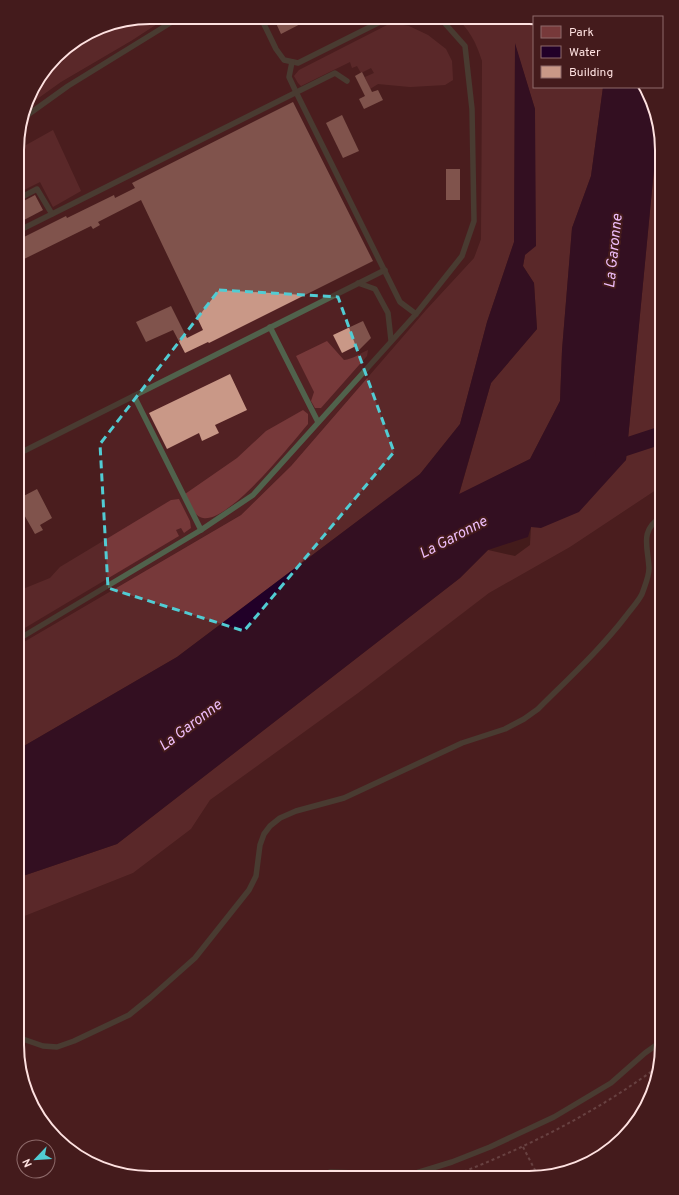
<svg xmlns="http://www.w3.org/2000/svg" width="679" height="1195" viewBox="0 0 679 1195" font-family="Overpass,sans-serif">
  <style>
    .built { fill: #522123 }
    .green { fill: #77393a }
    .water { fill: #210028 }
    .lines { fill: none; stroke-linecap: round; stroke-linejoin: round }
    .river { stroke: #210028; stroke-width: 18 }
    .building { fill: #c99887 }
    .path { stroke: #947070; stroke-width: 2; stroke-dasharray: 3 3; stroke-linecap: butt }
    .lane { stroke: #50624c; stroke-width: 5.5 }
    .marked { fill: none; stroke: #51ccd3; stroke-width: 3; stroke-dasharray: 8 5; stroke-linejoin: round }
    .labels { text-anchor: middle; stroke-width: 4; stroke-linejoin: round; paint-order: stroke }
    .water-label { font-size: 15px; font-style: italic; fill: #eebdf9; stroke: #441b1c }
    .rim { fill: none; stroke: #fee1e0; stroke-width: 2 }
  </style>
  <rect width="100%" height="100%" fill="#441b1c"/>
  <!-- built -->
  <g class="built">
    <polygon points="168,17 458,19 470,32 477,46 482,61 481,239 474,258 426,310 291,466 241,515 17,646 18,133 26,107 61,82 131,41"/>
    <polygon points="662,486 662,1054 652,1096 634,1126 603,1155 572,1171 529,1178 133,1177 91,1164 63,1145 24,1088 17,1045 17,919 133,873 191,829 210,800 489,593 570,547"/>
  </g>
  <!-- green -->
  <g class="green">
    <polygon points="150,17 168,17 131,41 61,82 26,107 31,91 56,59 115,24"/>
    <path d="M458,19H534V87H603L591,176L572,228L562,350L560,401L530,459L459,495L491,383L537,329L534,283L523,266L525,255L535,109L515,45L514,242L487,322L460,424L420,474L177,657L17,750V646L241,515L291,466L426,310L474,258L481,239L482,61C476,42 471,33 458,19Z"/>
    <polygon points="391,23 409,26 428,35 446,49 452,61 453,80 445,85 410,87 378,84 370,89 365,77 374,73 371,68 361,73 357,66 352,68 350,62 301,86 298,83 294,76 299,70"/>
    <polygon points="658,128 662,150 662,486 570,547 489,593 358,693 210,800 191,829 133,873 17,919 17,878 117,844 460,578 488,550 515,556 530,545 531,527 626,460"/>
    <polygon points="53,130 81,191 53,207 40,182 18,193 18,148 19,149"/>
    <path d="M327,341L344,360C353,359 359,354 368,350L367,356L321,408H315L311,401L314,392L296,356Z"/>
    <path d="M303,410L308,414V424C291,444 229,523 203,518C193,516 189,502 185,494L237,458L266,431Z"/>
    <polygon points="179,499 190,521 191,528 184,533 181,528 176,530 179,536 18,632 18,591 50,578 60,567 171,500"/>
  </g>
  <!-- water -->
  <g class="water">
    <polygon points="115,24 56,59 62,50 99,27"/>
    <polygon points="515,43 535,109 536,246 525,255 523,266 534,283 537,329 491,383 459,494 530,459 560,401 562,350 572,228 591,176 603,87 641,87 655,107 658,128 626,460 579,512 541,528 531,527 528,537 488,550 460,578 117,844 17,878 17,750 177,657 420,474 460,424 487,322 514,242"/>
  </g>
  <g class="lines">
    <!-- river -->
    <polyline class="river" points="604,454 662,435"/>
  </g>
  <!-- building -->
  <g class="building">
    <polygon points="281,18 312,18 281,34 275,21"/>
    <polygon points="362,72 372,92 378,90 383,100 364,109 359,99 365,96 355,76"/>
    <polygon points="293,102 373,261 209,343 208,342 185,353 173,330 146,342 136,322 171,306 187,338 203,330 141,200 98,222 100,225 93,229 91,226 18,262 18,240 66,216 67,218 114,195 115,198 135,188 132,183"/>
    <polygon points="342,115 359,151 343,158 326,123"/>
    <rect x="446" y="169" width="14" height="31"/>
    <polygon points="35,195 43,210 24,220 18,207 18,204"/>
    <polygon points="363,321 371,338 359,350 356,346 342,353 333,335"/>
    <polygon points="230,374 247,410 215,425 219,433 202,441 199,433 167,449 149,413"/>
    <polygon points="37,489 52,518 40,525 43,530 35,534 18,504 18,499"/>
  </g>
  <g class="lines">
    <!-- path -->
    <g class="path">
      <polyline points="651,1072 656,1079"/>
      <polyline points="523,1147 538,1176"/>
      <polyline points="544,1175 552,1174"/>
      <path d="M447,1178C522,1150 594,1114 659,1066"/>
    </g>
    <!-- lane -->
    <g class="lane">
      <polyline points="261,18 276,49 284,60 298,63 388,18"/>
      <polyline points="292,62 289,77 296,92 400,302 416,314"/>
      <polyline points="22,119 68,86 180,17"/>
      <polyline points="18,199 37,189 52,214"/>
      <polyline points="18,231 335,73 347,81"/>
      <polyline points="358,283 375,289 388,313 391,340"/>
      <polyline points="270,327 318,422"/>
      <polyline points="134,396 201,530"/>
      <polyline points="18,454 385,270"/>
      <polyline points="17,640 201,530 253,495 416,314 462,256 474,221 472,109 465,46 441,19"/>
      <path d="M17,1037L43,1046L57,1047L74,1041L129,1015L150,998L195,958L249,890L256,876L260,845L264,834L270,826L280,818L296,811L344,798L462,743L505,729L524,719L538,709C568,679 600,650 626,616C631,609 638,602 642,594C645,585 649,577 649,568C648,546 639,531 662,516"/>
      <polyline points="314,1177 331,1172 354,1173 384,1177 413,1174 452,1162 490,1147 554,1117 611,1083 645,1053 662,1041"/>
    </g>
  </g>
  <!-- marked area -->
  <path d="M0 0H679V1195H0ZM219,290L338,297L394,452L244,631L108,588L100,444Z" fill="#441b1c" fill-opacity=".55" fill-rule="evenodd"/>
  <path class="marked" d="M219,290L338,297L394,452L244,631L108,588L100,444Z"/>
  <g class="labels">
    <!-- water labels -->
    <g class="water-label">
      <text transform="translate(613 251) rotate(-84)" y="5">La Garonne</text>
      <text transform="translate(453 537) rotate(-28)" y="5">La Garonne</text>
      <text transform="translate(190 725) rotate(-37)" y="5">La Garonne</text>
    </g>
  </g>
  <!-- crop -->
  <path d="M0 0H679V1195H0ZM150 24H529A126 126 0 0 1 655 150V1045A126 126 0 0 1 529 1171H150A126 126 0 0 1 24 1045V150A126 126 0 0 1 150 24Z" fill="#441b1c" fill-rule="evenodd"/>
  <path class="rim" d="M150 24H529A126 126 0 0 1 655 150V1045A126 126 0 0 1 529 1171H150A126 126 0 0 1 24 1045V150A126 126 0 0 1 150 24Z"/>
  <!-- legend -->
  <rect x="533" y="16" width="130" height="72" fill="#441b1c" stroke="#8e6a6a"/>
  <rect x="541" y="26" width="20" height="12" fill="#77393a" stroke="#8e6a6a"/>
  <text x="569" y="36" font-size="12" fill="#fee1e0">Park</text>
  <rect x="541" y="46" width="20" height="12" fill="#210028" stroke="#8e6a6a"/>
  <text x="569" y="56" font-size="12" fill="#fee1e0">Water</text>
  <rect x="541" y="66" width="20" height="12" fill="#c99887" stroke="#8e6a6a"/>
  <text x="569" y="76" font-size="12" fill="#fee1e0">Building</text>
  <!-- north arrow -->
  <g transform="translate(36 1159) rotate(245)"><circle r="19" fill="#441b1c" stroke="#8e6a6a"/>
  <path d="M0-3L7 15L0 10L-7 15Z" fill="#51ccd3"/>
  <text y="-6" font-size="11" font-weight="bold" text-anchor="middle" fill="#fee1e0">N</text>
  </g>
</svg>
